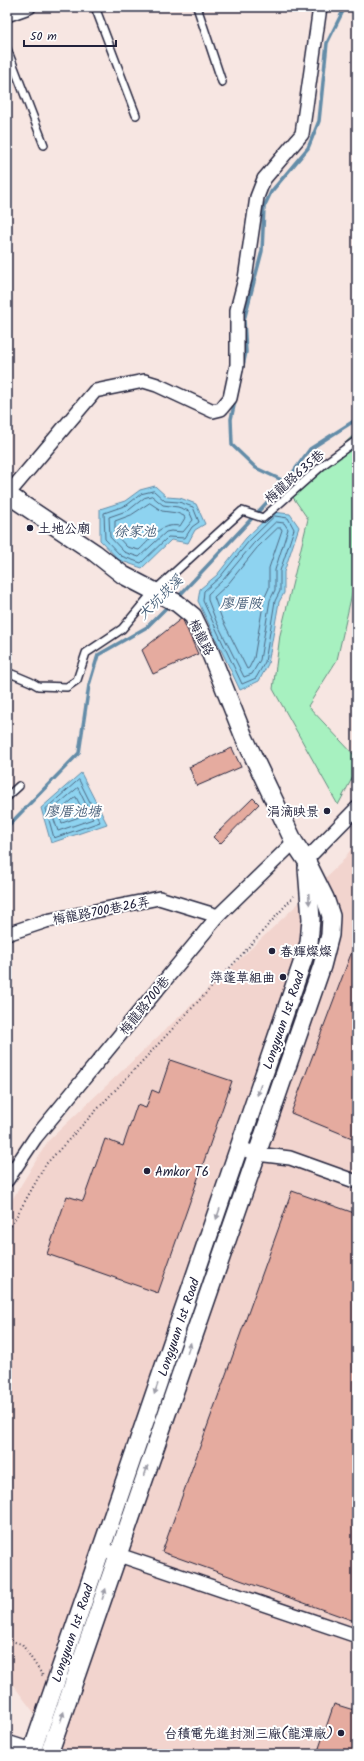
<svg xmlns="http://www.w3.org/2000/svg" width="364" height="1761" viewBox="0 0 364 1761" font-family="Kalam,'LXGW WenKai TC',sans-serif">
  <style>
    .built { fill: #f2d4ce }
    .green { fill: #a7f1c0; stroke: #648a7e }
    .water { fill: #8ed3f0; stroke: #638ca8 }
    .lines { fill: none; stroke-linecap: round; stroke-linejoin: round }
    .shore { stroke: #4d6983; stroke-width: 1 }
    .stream { stroke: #638ca8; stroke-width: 3.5 }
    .building { fill: #e5ab9f; stroke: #22223b }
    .service-casing { stroke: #22223b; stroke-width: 10 }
    .minor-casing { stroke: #22223b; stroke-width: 16 }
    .tertiary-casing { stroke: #22223b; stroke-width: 20 }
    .path { stroke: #22223b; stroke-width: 2; stroke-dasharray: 1 3; stroke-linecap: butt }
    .service { stroke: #fff; stroke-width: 7 }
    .minor { stroke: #fff; stroke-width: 13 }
    .tertiary { stroke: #fff; stroke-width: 17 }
    .oneway { fill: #9c9ca7 }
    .poi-dot { fill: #22223b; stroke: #fff; stroke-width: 1.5 }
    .labels { text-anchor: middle; stroke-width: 4; stroke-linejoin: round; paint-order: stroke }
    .street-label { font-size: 13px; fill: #22223b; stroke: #fff }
    .poi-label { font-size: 13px; fill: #22223b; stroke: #fff; text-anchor: start }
    .water-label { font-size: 14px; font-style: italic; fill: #48607a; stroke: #fff }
  </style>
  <rect width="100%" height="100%" fill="#f7e6e2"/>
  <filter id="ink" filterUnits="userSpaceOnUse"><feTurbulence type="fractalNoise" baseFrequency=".025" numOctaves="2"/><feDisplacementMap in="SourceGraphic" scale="8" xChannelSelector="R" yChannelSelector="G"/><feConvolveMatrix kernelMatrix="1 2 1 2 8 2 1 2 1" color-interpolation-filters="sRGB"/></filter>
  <g filter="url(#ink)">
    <!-- built -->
    <polygon class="built" points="357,841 357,1754 50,1754 54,1739 7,1677 7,1208 48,1141 341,863"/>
    <!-- green -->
    <polygon class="green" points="357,432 357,586 353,589 337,660 308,706 357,758 357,769 338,805 273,689 280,635 308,519 290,493"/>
    <!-- water -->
    <g class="water">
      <polygon points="155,486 167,497 180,498 196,504 205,524 195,530 188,543 171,540 142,568 119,560 100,540 100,509 125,501 140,490"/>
      <polygon points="273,512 290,514 299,527 284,572 284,593 279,602 268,664 259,681 240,690 198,601 200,589 217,575 246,538"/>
      <polygon points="81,773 107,824 51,843 41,808"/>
    </g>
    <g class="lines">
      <!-- shore -->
      <g class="shore">
        <polygon points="154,491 165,501 179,502 193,507 199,522 192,527 185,538 168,537 141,563 121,556 105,539 104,513 127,505 141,494"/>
        <polygon points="152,496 163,505 178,507 189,511 193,520 183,532 171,531 166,532 139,557 124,552 110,537 109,517 129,510 144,498"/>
        <path d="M150,503L162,511L177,513L184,516L185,518L180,526C158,523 154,537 139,550L127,547L115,534V521L131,515Z"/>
        <polygon points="275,516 288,518 294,529 280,571 280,591 275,601 265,662 256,678 242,684 203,601 204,591 220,577 249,541"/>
        <polygon points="276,522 284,523 288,529 275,570 275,590 270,600 260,660 252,674 244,677 216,621 208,600 208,594 223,580 253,544"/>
        <polygon points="278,528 281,528 282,530 269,568 269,588 264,599 254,658 249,668 247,669 222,619 214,597 228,584 257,548"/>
        <polygon points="79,780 100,822 54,838 46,809"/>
        <polygon points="78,788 93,819 58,831 51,811"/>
        <polygon points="76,797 85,815 62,823 58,813"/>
      </g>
      <!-- stream -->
      <g class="stream">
        <polyline points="286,482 256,468 232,445 231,419 246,352 244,320 262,251 264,207 271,192 308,148 319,121 327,43 345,7"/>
        <polyline points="178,597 286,482 310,449 357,419"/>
        <polyline points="7,827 79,753 89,685 98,655 147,627 170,604"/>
      </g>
    </g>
    <!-- building -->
    <g class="building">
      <polygon points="182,618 198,654 153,674 142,650"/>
      <polygon points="232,748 241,767 197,786 189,767"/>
      <polygon points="253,798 259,804 220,844 213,837"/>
      <polygon points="357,938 357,1140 291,1113"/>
      <polygon points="170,1060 232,1081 158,1293 47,1254 67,1196 83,1201 105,1139 123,1146 137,1105 146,1108 152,1090 159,1093"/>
      <polygon points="292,1191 357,1214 357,1622 162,1552"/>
      <polygon points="334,1704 357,1711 357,1754 317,1754"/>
    </g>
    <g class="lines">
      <defs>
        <g id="service">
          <polyline points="95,7 136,115"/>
          <polyline points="197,7 222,82"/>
          <polyline points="7,49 44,145"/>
          <polyline points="7,677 12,674 31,682 38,686 67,687 77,680 86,653 122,629 154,591 242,511 263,518 324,464 357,440"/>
          <polyline points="7,797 19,786"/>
        </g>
        <g id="minor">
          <polyline points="7,15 29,7"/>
          <polyline points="8,494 95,391 144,381 157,385 213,411 221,409 230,398 237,365 237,310 245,279 257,197 264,179 302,134 320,7"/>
          <polyline points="306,860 357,808"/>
          <polyline points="7,934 46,921 159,898 218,916"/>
          <polyline points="240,1148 257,1154 290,1158 357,1182"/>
          <polyline points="7,1180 35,1138 218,916 294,842"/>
          <polyline points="110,1552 357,1636"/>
          <polyline points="7,1742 32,1750"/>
        </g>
        <g id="tertiary">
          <polyline points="7,494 95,553 123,575 177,603 193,616 208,647 244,737 294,842 306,860 325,898 331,916 330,935 322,966 49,1754"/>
          <path d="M31,1754C123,1484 217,1213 309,943L311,919L307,868"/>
        </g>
      </defs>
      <!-- service casing -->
      <use href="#service" class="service-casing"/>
      <!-- minor casing -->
      <use href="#minor" class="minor-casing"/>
      <!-- tertiary casing -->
      <use href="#tertiary" class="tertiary-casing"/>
      <!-- path -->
      <g class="path">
        <polyline points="7,1233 46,1164 237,960 294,896"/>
        <polyline points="7,1640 22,1644 43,1676"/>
      </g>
      <!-- service -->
      <use href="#service" class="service"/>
      <!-- minor -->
      <use href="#minor" class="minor"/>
      <!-- tertiary -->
      <use href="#tertiary" class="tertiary"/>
    </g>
    <!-- one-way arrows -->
    <defs><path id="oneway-solid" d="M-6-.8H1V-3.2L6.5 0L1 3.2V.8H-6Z"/></defs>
    <g class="oneway">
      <use href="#oneway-solid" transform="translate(309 899) rotate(87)"/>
      <use href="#oneway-solid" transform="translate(259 1090) rotate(109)"/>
      <use href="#oneway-solid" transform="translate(218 1214) rotate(109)"/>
      <use href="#oneway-solid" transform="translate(189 1348) rotate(-71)"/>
      <use href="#oneway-solid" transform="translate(156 1389) rotate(109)"/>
      <use href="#oneway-solid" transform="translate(146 1471) rotate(-71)"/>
      <use href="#oneway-solid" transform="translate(104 1594) rotate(-71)"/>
      <use href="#oneway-solid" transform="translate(62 1717) rotate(-71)"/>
    </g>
  </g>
  <!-- markers -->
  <g class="poi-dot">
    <circle cx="30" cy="528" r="4"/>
    <circle cx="327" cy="811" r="4"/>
    <circle cx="272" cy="951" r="4"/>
    <circle cx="283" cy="977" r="4"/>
    <circle cx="147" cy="1171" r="4"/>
    <circle cx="341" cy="1733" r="4"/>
  </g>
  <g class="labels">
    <!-- street labels -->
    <g class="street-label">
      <text transform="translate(294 476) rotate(-41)" y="5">梅龍路635巷</text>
      <text transform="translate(202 637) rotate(63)" y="5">梅龍路</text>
      <text transform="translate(101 910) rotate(-11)" y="5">梅龍路700巷26弄</text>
      <text transform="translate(144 1005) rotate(-51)" y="5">梅龍路700巷</text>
      <text transform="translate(283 1020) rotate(-71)" y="5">Longyuan 1st Road</text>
      <text transform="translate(178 1327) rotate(-71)" y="5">Longyuan 1st Road</text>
      <text transform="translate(72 1633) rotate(-71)" y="5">Longyuan 1st Road</text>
    </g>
    <!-- poi labels -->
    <g class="poi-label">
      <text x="38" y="533">土地公廟</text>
      <text x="319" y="816" text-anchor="end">涓滴映景</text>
      <text x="280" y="956">春輝燦燦</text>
      <text x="275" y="982" text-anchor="end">萍蓬草組曲</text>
      <text x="155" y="1176">Amkor T6</text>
      <text x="333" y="1738" text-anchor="end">台積電先進封測三廠(龍潭廠)</text>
    </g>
    <!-- water labels -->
    <g class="water-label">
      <text x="135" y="536">徐家池</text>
      <text transform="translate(160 597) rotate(-45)" y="5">大坑崁溪</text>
      <text x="241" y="608">廖厝陂</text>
      <text x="73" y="816">廖厝池塘</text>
    </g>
  </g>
  <!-- margin -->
  <rect width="364" height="1761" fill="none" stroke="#fff" stroke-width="24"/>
  <rect x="12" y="12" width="340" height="1737" fill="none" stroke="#22223b" stroke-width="1.5" filter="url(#ink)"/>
  <!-- scale -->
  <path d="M24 40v6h92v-6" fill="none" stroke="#22223b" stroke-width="2"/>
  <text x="30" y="40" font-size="12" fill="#22223b" stroke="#ffffff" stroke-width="3" paint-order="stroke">50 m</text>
</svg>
